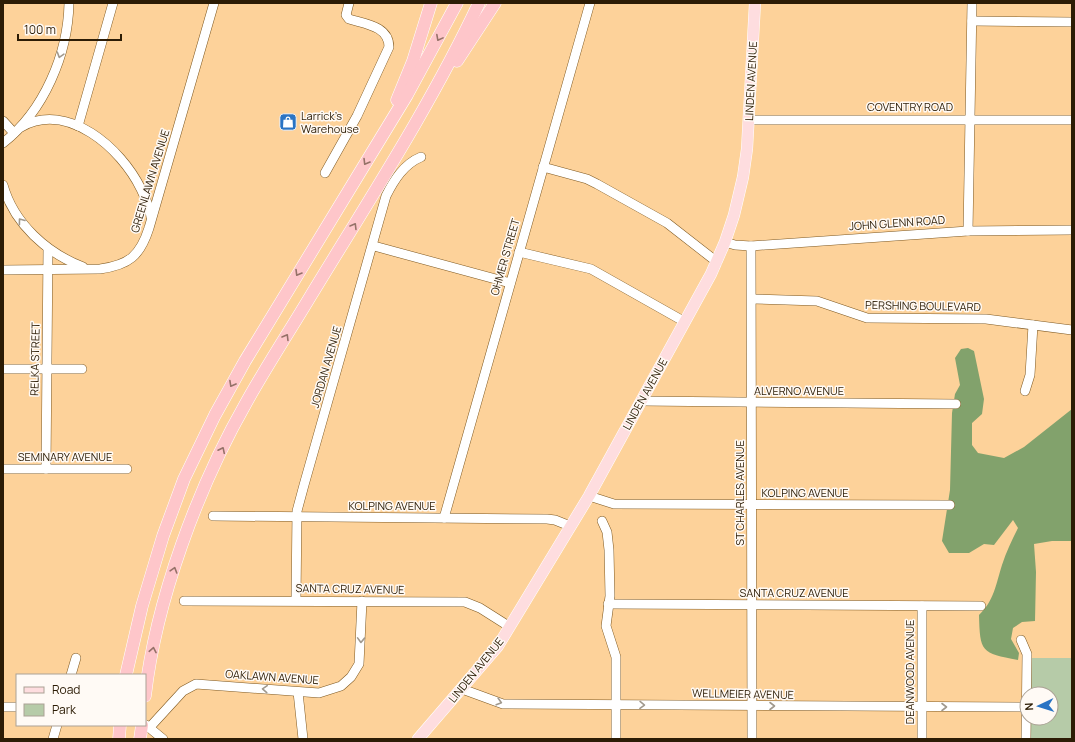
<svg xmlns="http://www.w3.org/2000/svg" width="1075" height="742" viewBox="0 0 1075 742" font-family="Manrope,sans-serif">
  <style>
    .green { fill: #b6cba8; fill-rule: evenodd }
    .forest { fill: #82a26c }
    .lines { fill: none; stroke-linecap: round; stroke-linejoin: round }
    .minor-casing { stroke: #7f5921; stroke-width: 10 }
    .major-casing { stroke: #fff; stroke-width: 12 }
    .highway-casing { stroke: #fff; stroke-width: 13 }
    .minor { stroke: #fff; stroke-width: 9 }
    .major { stroke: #fedddf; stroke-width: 11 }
    .highway { stroke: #fec6ca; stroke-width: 12 }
    .oneway { stroke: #957168 }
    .oneway2 { stroke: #a0998e }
    .labels { text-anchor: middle; stroke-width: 3; stroke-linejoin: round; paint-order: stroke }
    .street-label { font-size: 11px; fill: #2c1c05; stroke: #fffaf5 }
    .poi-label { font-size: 11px; fill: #2c1c05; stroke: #fffaf5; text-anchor: start }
  </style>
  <rect width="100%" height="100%" fill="#fdd29a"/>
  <!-- green -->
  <path class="green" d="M1027,658H1072V739H1026ZM1027,694H1051V718H1027Z"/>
  <!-- forest -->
  <path class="forest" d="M968,348L974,351L984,399L982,414L972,423V445L978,453L1004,458L1024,447L1072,409V541H1052L1034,544L1036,572L1035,621L1022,622L1013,628L1011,639L1019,653L1018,660C981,653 980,652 979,615C994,601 996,584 1002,565C1006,552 1012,540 1018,528L1013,520L994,545L984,544L969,553H949L942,541L950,490L952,413L955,394L960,385L955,358L961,349Z"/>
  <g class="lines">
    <defs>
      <g id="minor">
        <polyline points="972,21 1072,22"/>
        <polyline points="749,120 1072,120"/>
        <polyline points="3,121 14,133"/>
        <polyline points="78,126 113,3"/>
        <path d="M21,127C68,101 121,148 141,189C145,198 150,207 151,217"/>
        <path d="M3,143C44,111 68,54 69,3"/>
        <polyline points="543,167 587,179 597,184 667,223 717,262"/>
        <path d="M325,173L357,116L389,47C389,26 365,24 349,19L346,15L349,3"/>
        <path d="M3,185C14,224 47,253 83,267"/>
        <polyline points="968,231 972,3"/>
        <polyline points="725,242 735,245 751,246 968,231 1072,230"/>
        <polyline points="374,246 510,283"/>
        <polyline points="751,246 752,739"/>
        <polyline points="519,252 591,269 685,322"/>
        <path d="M3,270L100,269C129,265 140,256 149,228L214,3"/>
        <polyline points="752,299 817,301 867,318 986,319 1072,330"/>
        <polyline points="3,369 82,369"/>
        <polyline points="1025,391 1030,375 1033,325"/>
        <polyline points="641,401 956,404"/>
        <polyline points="3,469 127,469"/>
        <polyline points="46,469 48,249"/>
        <polyline points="589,496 614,504 950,505"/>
        <polyline points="213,516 547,519 555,520 570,526"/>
        <polyline points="444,518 590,3"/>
        <polyline points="602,521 607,532 609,550 610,596 606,626 616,657 616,739"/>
        <path d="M296,600L297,511L304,485L386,196C394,180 404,164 421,157"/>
        <polyline points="184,601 465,602 480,608 510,627"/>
        <polyline points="608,604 981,606"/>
        <polyline points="922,606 922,739"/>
        <polyline points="1021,640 1027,654 1026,739"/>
        <polyline points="71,675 76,658"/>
        <polyline points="462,689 503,704 1026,707"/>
        <polyline points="298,692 303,739"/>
        <polyline points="3,707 17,707"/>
        <polyline points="146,725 163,739"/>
        <polyline points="150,727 183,691 196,684 319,693 341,686 351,677 359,664 362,601"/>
        <polyline points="53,739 57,725"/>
      </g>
      <polyline id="major" points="418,739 498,646 589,496 711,274 725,242 734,215 743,177 747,149 755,3"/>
      <g id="highway">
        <polyline points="457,61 495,3"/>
        <polyline points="397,100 413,61 431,3"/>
        <polyline points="126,675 142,606 163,536 184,479 215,415 245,361 407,95 457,3"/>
        <path d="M145,696C156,600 198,487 246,403C266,367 289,332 310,297C369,200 431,105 479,3"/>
        <polyline points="119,739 120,725"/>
        <polyline points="140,739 142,725"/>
      </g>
    </defs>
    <!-- minor casing -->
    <use href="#minor" class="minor-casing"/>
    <!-- major casing -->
    <use href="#major" class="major-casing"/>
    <!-- highway casing -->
    <use href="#highway" class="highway-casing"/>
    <!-- minor -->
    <use href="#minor" class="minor"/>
    <!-- major -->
    <use href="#major" class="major"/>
    <!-- highway -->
    <use href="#highway" class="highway"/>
  </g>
  <!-- one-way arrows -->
  <defs><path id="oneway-chevron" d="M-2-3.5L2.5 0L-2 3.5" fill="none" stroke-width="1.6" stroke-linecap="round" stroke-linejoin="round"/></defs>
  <g class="oneway">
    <use href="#oneway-chevron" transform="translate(439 38) rotate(118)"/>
    <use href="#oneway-chevron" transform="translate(366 162) rotate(121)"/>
    <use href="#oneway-chevron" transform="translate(354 226) rotate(-59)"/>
    <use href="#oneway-chevron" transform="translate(298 273) rotate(121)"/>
    <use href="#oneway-chevron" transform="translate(286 337) rotate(-59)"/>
    <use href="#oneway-chevron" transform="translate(232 384) rotate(119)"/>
    <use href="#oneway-chevron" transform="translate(222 450) rotate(-64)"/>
    <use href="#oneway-chevron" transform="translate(174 570) rotate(-73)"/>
    <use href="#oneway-chevron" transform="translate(153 650) rotate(-79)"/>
  </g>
  <g class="oneway2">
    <use href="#oneway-chevron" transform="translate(60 55) rotate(107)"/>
    <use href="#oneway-chevron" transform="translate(21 221) rotate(-127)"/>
    <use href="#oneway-chevron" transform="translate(361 640) rotate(92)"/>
    <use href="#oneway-chevron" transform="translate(265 689) rotate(-176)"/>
    <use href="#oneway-chevron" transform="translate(499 702) rotate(16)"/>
    <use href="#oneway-chevron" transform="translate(642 705) rotate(1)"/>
    <use href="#oneway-chevron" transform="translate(772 706)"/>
    <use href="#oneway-chevron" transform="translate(944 707)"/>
  </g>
  <!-- icons -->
  <defs>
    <symbol id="shop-square" viewBox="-11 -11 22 22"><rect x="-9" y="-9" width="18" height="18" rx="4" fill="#2a74c4" stroke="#fffaf5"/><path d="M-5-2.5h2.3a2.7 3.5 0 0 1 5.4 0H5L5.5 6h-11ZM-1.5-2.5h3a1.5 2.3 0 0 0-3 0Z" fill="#fff"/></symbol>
  </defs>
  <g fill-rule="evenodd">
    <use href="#shop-square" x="278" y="112" width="20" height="20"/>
  </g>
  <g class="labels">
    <!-- street labels -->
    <g class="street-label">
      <text transform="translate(751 81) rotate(-87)" y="4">LINDEN AVENUE</text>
      <text x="910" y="111">COVENTRY ROAD</text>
      <text transform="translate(150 181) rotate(-73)" y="4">GREENLAWN AVENUE</text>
      <text transform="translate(897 223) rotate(-4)" y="4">JOHN GLENN ROAD</text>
      <text transform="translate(505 257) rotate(-74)" y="4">OHMER STREET</text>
      <text transform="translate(923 306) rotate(1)" y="4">PERSHING BOULEVARD</text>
      <text transform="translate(35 359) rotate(-89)" y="4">RELKA STREET</text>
      <text transform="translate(326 367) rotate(-74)" y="4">JORDAN AVENUE</text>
      <text x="799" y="395">ALVERNO AVENUE</text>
      <text transform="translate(645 394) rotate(-61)" y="4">LINDEN AVENUE</text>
      <text x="65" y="461">SEMINARY AVENUE</text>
      <text transform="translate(740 493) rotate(-90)" y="4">ST CHARLES AVENUE</text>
      <text x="805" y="497">KOLPING AVENUE</text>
      <text x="392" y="510">KOLPING AVENUE</text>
      <text transform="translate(350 589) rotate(1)" y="4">SANTA CRUZ AVENUE</text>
      <text x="794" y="597">SANTA CRUZ AVENUE</text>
      <text transform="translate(476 670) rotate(-51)" y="4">LINDEN AVENUE</text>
      <text transform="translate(910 672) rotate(-90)" y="4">DEANWOOD AVENUE</text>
      <text transform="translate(272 677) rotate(4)" y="4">OAKLAWN AVENUE</text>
      <text transform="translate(743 694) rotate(1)" y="4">WELLMEIER AVENUE</text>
    </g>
    <!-- poi labels -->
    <g class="poi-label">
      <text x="301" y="120">Larrick’s<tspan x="301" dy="13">Warehouse</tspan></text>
    </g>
  </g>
  <!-- border -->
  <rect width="1075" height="742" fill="none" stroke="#2c1c05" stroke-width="8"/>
  <!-- legend -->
  <rect x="16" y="674" width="130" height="52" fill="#fffaf5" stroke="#aba195"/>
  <rect x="24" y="687" width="20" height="6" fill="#fedddf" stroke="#aba195"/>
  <text x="52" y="694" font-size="12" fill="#2c1c05">Road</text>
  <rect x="24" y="704" width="20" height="12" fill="#b6cba8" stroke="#aba195"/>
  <text x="52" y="714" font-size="12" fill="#2c1c05">Park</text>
  <!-- north arrow -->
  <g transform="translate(1039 706) rotate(266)"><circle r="19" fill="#fffaf5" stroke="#aba195"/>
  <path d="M0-3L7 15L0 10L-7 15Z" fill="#2a74c4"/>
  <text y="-6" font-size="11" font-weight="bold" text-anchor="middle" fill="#2c1c05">N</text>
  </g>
  <!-- scale -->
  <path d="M18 34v6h103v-6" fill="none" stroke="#2c1c05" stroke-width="2"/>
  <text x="24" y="34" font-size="12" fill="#2c1c05" stroke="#fffaf5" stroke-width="3" paint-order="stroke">100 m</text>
</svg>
